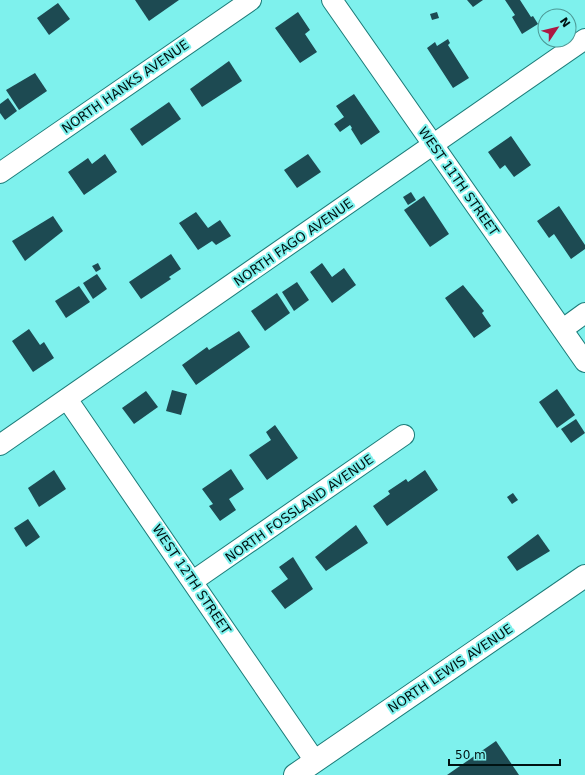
<svg xmlns="http://www.w3.org/2000/svg" width="585" height="775" viewBox="0 0 585 775" font-family="'DejaVu Sans',sans-serif">
  <style>
    .building { fill: #1d4a52 }
    .lines { fill: none; stroke-linecap: round; stroke-linejoin: round }
    .minor-casing { stroke: #1c7c79; stroke-width: 22 }
    .major-casing { stroke: #1c7c79; stroke-width: 24 }
    .minor { stroke: #fff; stroke-width: 20 }
    .major { stroke: #fff; stroke-width: 22 }
    .labels { text-anchor: middle; stroke-width: 4; stroke-linejoin: round; paint-order: stroke }
    .street-label { font-size: 13px; fill: #001212; stroke: #7ef1ed }
  </style>
  <rect width="100%" height="100%" fill="#7ef1ed"/>
  <!-- building -->
  <g class="building">
    <polygon points="135,0 179,0 149,21"/>
    <polygon points="467,0 483,0 473,7"/>
    <polygon points="505,0 520,0 531,17 533,16 538,24 522,34 512,17 515,15"/>
    <polygon points="58,3 70,19 49,35 37,18"/>
    <polygon points="298,12 310,30 305,34 317,52 300,63 275,28"/>
    <polygon points="437,12 439,18 432,20 430,14"/>
    <polygon points="448,39 450,43 448,45 469,78 453,88 427,48 435,42 437,46"/>
    <polygon points="229,61 242,81 202,107 190,89"/>
    <polygon points="35,73 47,91 19,110 6,90"/>
    <polygon points="354,94 380,132 361,145 351,129 352,128 350,125 340,132 334,124 344,117 336,106"/>
    <polygon points="8,98 17,111 5,120 0,113 0,104"/>
    <polygon points="169,102 181,119 142,146 130,129"/>
    <polygon points="511,136 531,165 514,177 505,165 500,169 488,152"/>
    <polygon points="105,154 117,172 84,195 68,172 88,158 92,164"/>
    <polygon points="308,154 321,172 297,188 284,170"/>
    <polygon points="411,192 416,200 408,205 403,197"/>
    <polygon points="424,196 449,234 430,247 404,210"/>
    <polygon points="559,206 585,245 585,249 571,259 554,234 549,238 537,221"/>
    <polygon points="196,212 208,228 220,220 231,236 216,245 212,241 198,250 179,223"/>
    <polygon points="53,216 63,231 25,261 12,241"/>
    <polygon points="171,254 181,269 169,277 171,279 141,299 129,282"/>
    <polygon points="98,263 101,269 96,272 92,266"/>
    <polygon points="322,263 332,277 344,268 356,285 332,303 310,272"/>
    <polygon points="97,274 107,289 93,299 83,283"/>
    <polygon points="297,282 309,300 294,311 282,292"/>
    <polygon points="463,285 484,311 482,313 491,326 474,338 445,298"/>
    <polygon points="79,286 90,302 66,318 55,301"/>
    <polygon points="277,293 290,313 265,331 251,311"/>
    <polygon points="29,329 40,345 44,342 54,358 33,372 12,341"/>
    <polygon points="239,331 250,347 196,385 182,365 207,347 209,350"/>
    <polygon points="557,389 575,415 557,428 539,402"/>
    <polygon points="172,390 187,394 181,415 166,411"/>
    <polygon points="146,391 158,407 134,424 122,408"/>
    <polygon points="576,419 585,433 571,443 561,429"/>
    <polygon points="275,425 298,458 267,480 249,455 271,440 266,432"/>
    <polygon points="231,469 244,489 229,499 236,510 220,521 209,506 213,504 202,489"/>
    <polygon points="54,470 66,489 39,507 28,488"/>
    <polygon points="425,470 438,490 387,526 373,506 390,494 388,491 406,479 408,482"/>
    <polygon points="513,493 518,500 512,504 507,497"/>
    <polygon points="28,519 40,537 26,547 14,528"/>
    <polygon points="356,525 368,543 326,571 315,557"/>
    <polygon points="538,534 550,551 517,571 507,557"/>
    <polygon points="293,557 313,589 285,609 271,591 288,579 279,567"/>
    <polygon points="496,741 519,775 447,775"/>
  </g>
  <g class="lines">
    <defs>
      <g id="minor">
        <polyline points="332,0 585,362"/>
        <polyline points="0,173 251,0"/>
        <polyline points="563,329 585,313"/>
        <polyline points="67,399 315,761"/>
        <polyline points="0,445 585,39"/>
        <polyline points="193,581 404,435"/>
      </g>
      <polyline id="major" points="295,775 585,576"/>
    </defs>
    <!-- minor casing -->
    <use href="#minor" class="minor-casing"/>
    <!-- major casing -->
    <use href="#major" class="major-casing"/>
    <!-- minor -->
    <use href="#minor" class="minor"/>
    <!-- major -->
    <use href="#major" class="major"/>
  </g>
  <g class="labels">
    <!-- street labels -->
    <g class="street-label">
      <text transform="translate(125 86) rotate(-35)" y="5">NORTH HANKS AVENUE</text>
      <text transform="translate(459 181) rotate(55)" y="5">WEST 11TH STREET</text>
      <text transform="translate(293 242) rotate(-35)" y="5">NORTH FAGO AVENUE</text>
      <text transform="translate(299 508) rotate(-35)" y="5">NORTH FOSSLAND AVENUE</text>
      <text transform="translate(192 579) rotate(56)" y="5">WEST 12TH STREET</text>
      <text transform="translate(450 668) rotate(-34)" y="5">NORTH LEWIS AVENUE</text>
    </g>
  </g>
  <!-- north arrow -->
  <g transform="translate(557 28) rotate(55)"><circle r="19" fill="#7ef1ed" stroke="#4c9895"/>
  <path d="M0-3L7 15L0 10L-7 15Z" fill="#ac1843"/>
  <text y="-6" font-size="11" font-weight="bold" text-anchor="middle" fill="#001212">N</text>
  </g>
  <!-- scale -->
  <path d="M449 759v6h111v-6" fill="none" stroke="#001212" stroke-width="2"/>
  <text x="455" y="759" font-size="12" fill="#001212" stroke="#7ef1ed" stroke-width="3" paint-order="stroke">50 m</text>
</svg>
